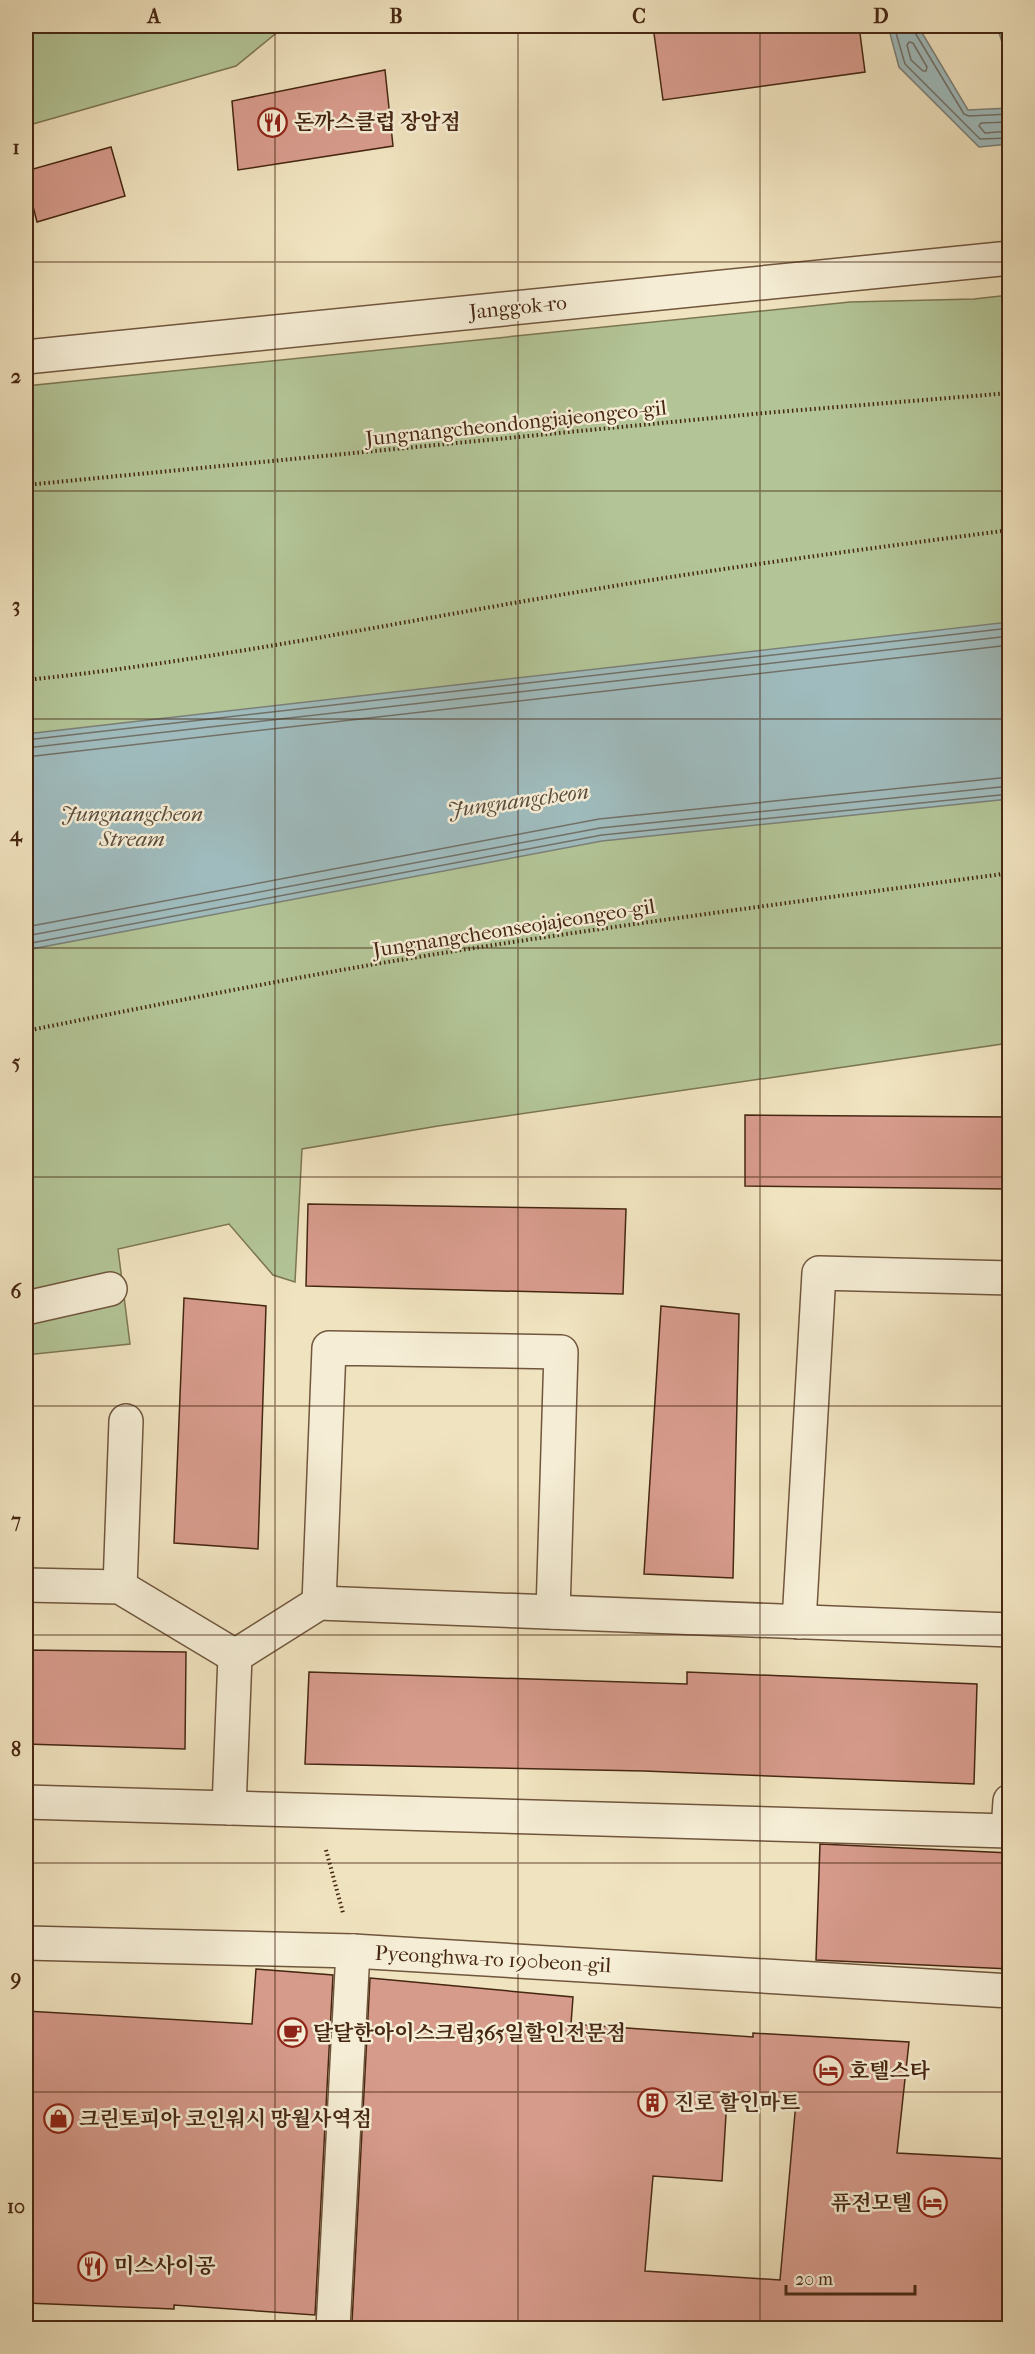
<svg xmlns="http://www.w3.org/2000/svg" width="1035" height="2354" viewBox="0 0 1035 2354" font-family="'IM FELL French Canon','Noto Serif KR',serif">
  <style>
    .green { fill: #b3c597; stroke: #7c7654; stroke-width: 1.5 }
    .water { fill: #9fbbbd; stroke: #7b8079; stroke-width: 1.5 }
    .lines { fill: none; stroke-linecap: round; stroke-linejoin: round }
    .shore { stroke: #727168; stroke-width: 1.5 }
    .building { fill: #d79b8c; stroke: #462712; stroke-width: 1.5; fill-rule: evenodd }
    .minor-casing { stroke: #70563d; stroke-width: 36 }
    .path { stroke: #462712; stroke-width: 4; stroke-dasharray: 1.5 3; stroke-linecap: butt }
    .minor { stroke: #f5edd5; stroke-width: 33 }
    .grid { fill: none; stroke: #462712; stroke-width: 1.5; stroke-opacity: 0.55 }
    .labels { text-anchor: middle; stroke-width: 5; stroke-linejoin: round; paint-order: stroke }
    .poi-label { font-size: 21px; font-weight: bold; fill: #462712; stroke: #f5edd5; text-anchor: start }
    .street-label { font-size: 21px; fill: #462712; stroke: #f5edd5 }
    .water-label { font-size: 22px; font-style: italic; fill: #5c4c3d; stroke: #f5edd5 }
    .neatline { fill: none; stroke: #462712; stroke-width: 2 }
    .grid-label { font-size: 20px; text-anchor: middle; font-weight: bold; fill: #462712 }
  </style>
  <rect width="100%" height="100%" fill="#f0e3bf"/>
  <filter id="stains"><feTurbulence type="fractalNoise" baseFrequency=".00333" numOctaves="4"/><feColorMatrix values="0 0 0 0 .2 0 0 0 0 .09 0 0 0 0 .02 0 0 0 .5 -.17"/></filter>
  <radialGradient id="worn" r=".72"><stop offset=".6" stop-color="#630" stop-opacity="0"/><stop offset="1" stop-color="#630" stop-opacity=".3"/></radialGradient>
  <!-- green -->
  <g class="green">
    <polygon points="26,26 285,26 236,66 26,126"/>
    <polygon points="1009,295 1009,1043 438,1126 302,1149 295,1282 273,1275 229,1224 118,1249 130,1344 26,1355 26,386 850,302 974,299"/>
  </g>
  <!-- water -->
  <g class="water">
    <polygon points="888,26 918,26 968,110 1009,108 1009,144 979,147 899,67"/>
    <polygon points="997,26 1009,26 1009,65"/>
    <polygon points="1009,622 1009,799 602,841 26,950 26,734"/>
  </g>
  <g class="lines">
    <!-- shore -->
    <g class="shore">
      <polyline points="894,26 905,64 980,139 1010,138"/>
      <polyline points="913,26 914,31 964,114 969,116 1010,114"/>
      <polygon points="909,42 913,43 927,67 926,71 923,71 911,60 907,45"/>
      <polyline points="1010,122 981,123 979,126 985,133 1010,131"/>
      <polyline points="26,740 1010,628"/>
      <polyline points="26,748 1010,636"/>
      <polyline points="26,757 1010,645"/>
      <polyline points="26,927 599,819 1010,777"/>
      <polyline points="26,936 600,828 1010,786"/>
      <polyline points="26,944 602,835 1010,794"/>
    </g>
  </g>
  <!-- building -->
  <g class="building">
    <polygon points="653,26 859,26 865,72 663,100"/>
    <polygon points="385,70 393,146 238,170 232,101"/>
    <polygon points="111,147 125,196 37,222 26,179 26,171"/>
    <polygon points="745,1115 1010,1117 1010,1189 745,1186"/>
    <polygon points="308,1204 626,1209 623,1294 306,1286"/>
    <polygon points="184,1298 266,1306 258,1549 174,1543"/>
    <polygon points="661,1306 739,1314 733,1578 644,1574"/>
    <polygon points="26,1650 186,1652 185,1749 26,1744"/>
    <polygon points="309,1672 687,1684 687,1672 977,1684 974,1784 644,1771 305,1764"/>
    <polygon points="820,1844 1010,1853 1010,1969 816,1960"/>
    <polygon points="256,1969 333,1975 315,2315 174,2305 174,2309 26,2303 26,2011 252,2024"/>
    <path d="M370,1978L573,1997L571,2024L753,2037V2033L909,2042L897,2153L1010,2159V2328H426L352,2322ZM727,2098L796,2102L780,2280L645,2271L653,2176L722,2181Z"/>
  </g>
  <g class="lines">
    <defs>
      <g id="minor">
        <polyline points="26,357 1010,258"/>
        <polyline points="26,1308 110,1289"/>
        <polyline points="26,1585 120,1587 235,1656"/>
        <polyline points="120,1587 126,1421"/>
        <polyline points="319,1603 329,1348 561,1352 553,1612"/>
        <polyline points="799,1622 819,1273 1010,1278"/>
        <polyline points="26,1802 1008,1831 1010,1801"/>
        <polyline points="229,1808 235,1656 319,1603 1010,1630"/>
        <polyline points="26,1943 353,1951 1010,1991"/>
        <polyline points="333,2328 353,1951"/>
      </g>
    </defs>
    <!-- minor casing -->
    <use href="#minor" class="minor-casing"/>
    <!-- path -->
    <g class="path">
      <polyline points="26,485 764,413 1010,393"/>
      <path d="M26,680C203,662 378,626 554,596C705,570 857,550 1010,530"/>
      <path d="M26,1031C140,1008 255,985 370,965C582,929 796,902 1010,873"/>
      <polyline points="326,1850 343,1913"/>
    </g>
    <!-- minor -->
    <use href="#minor" class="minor"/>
  </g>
  <!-- grid -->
  <path class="grid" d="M275,26V2328M518,26V2328M760,26V2328M26,262H1010M26,491H1010M26,719H1010M26,948H1010M26,1177H1010M26,1406H1010M26,1635H1010M26,1863H1010M26,2092H1010"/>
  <!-- icons -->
  <defs>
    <symbol id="restaurant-ring" viewBox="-11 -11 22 22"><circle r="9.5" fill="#f5edd5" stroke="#8f2418" stroke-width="1.5"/><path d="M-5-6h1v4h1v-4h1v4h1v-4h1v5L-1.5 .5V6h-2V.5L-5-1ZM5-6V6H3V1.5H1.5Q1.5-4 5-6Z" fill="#8f2418"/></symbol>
    <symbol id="cafe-ring" viewBox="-11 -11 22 22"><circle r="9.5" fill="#f5edd5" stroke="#8f2418" stroke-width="1.5"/><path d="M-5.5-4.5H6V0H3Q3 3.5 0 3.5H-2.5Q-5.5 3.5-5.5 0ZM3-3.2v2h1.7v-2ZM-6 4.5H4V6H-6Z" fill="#8f2418"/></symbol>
    <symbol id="hotel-ring" viewBox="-11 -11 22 22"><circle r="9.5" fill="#f5edd5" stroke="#8f2418" stroke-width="1.5"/><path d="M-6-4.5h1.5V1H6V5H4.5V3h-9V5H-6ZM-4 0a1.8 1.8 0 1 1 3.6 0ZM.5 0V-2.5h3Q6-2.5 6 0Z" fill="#8f2418"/></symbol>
    <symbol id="building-ring" viewBox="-11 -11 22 22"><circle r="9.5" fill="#f5edd5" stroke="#8f2418" stroke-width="1.5"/><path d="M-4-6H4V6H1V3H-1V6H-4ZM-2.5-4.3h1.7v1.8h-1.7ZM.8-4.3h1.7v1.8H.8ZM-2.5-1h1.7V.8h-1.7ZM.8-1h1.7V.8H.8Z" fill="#8f2418"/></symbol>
    <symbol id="shop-ring" viewBox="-11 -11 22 22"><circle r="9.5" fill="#f5edd5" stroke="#8f2418" stroke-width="1.5"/><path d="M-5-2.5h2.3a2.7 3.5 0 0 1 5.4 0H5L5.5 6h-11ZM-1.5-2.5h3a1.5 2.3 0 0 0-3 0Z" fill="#8f2418"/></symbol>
  </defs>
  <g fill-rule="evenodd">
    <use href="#restaurant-ring" x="256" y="106" width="33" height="33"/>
    <use href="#cafe-ring" x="276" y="2016" width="33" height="33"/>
    <use href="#hotel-ring" x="812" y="2054" width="33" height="33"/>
    <use href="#building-ring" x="636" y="2086" width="33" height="33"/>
    <use href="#shop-ring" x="42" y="2102" width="33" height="33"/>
    <use href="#hotel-ring" x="916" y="2186" width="33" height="33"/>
    <use href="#restaurant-ring" x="76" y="2250" width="33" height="33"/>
  </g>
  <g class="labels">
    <!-- poi labels -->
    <g class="poi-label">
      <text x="294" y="129">돈까스클럽 장암점</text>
      <text x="313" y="2040">달달한아이스크림365일할인전문점</text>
      <text x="849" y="2078">호텔스타</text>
      <text x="674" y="2110">진로 할인마트</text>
      <text x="79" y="2126">크린토피아 코인워시 망월사역점</text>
      <text x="912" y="2210" text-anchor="end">퓨전모텔</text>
      <text x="114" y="2273">미스사이공</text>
    </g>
    <!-- street labels -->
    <g class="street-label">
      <text transform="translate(518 307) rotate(-6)" y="7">Janggok-ro</text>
      <text transform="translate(516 423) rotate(-6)" y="7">Jungnangcheondongjajeongeo-gil</text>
      <text transform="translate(514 928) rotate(-9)" y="7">Jungnangcheonseojajeongeo-gil</text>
      <text transform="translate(493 1959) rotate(3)" y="7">Pyeonghwa-ro 190beon-gil</text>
    </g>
    <!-- water labels -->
    <g class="water-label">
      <text transform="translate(518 800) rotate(-8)" y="8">Jungnangcheon</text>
      <text x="132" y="821">Jungnangcheon<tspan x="132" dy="25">Stream</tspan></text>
    </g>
  </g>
  <!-- margin -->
  <rect width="1035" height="2354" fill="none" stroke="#f0e3bf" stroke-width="66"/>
  <!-- scale -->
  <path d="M786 2285v9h129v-9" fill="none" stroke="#462712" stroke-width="3"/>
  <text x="795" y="2285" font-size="18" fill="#462712" stroke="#f5edd5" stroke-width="4.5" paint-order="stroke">20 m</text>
  <rect x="33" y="33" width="969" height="2288" class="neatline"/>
  <g class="grid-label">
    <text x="154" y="23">A</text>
    <text x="396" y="23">B</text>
    <text x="639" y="23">C</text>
    <text x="881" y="23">D</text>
    <text x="16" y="154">1</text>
    <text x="16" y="383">2</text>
    <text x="16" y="612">3</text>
    <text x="16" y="841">4</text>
    <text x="16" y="1069">5</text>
    <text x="16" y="1298">6</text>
    <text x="16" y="1527">7</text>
    <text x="16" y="1756">8</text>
    <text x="16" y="1985">9</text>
    <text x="16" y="2213">10</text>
  </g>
  <rect width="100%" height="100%" filter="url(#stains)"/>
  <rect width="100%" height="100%" fill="url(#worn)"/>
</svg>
